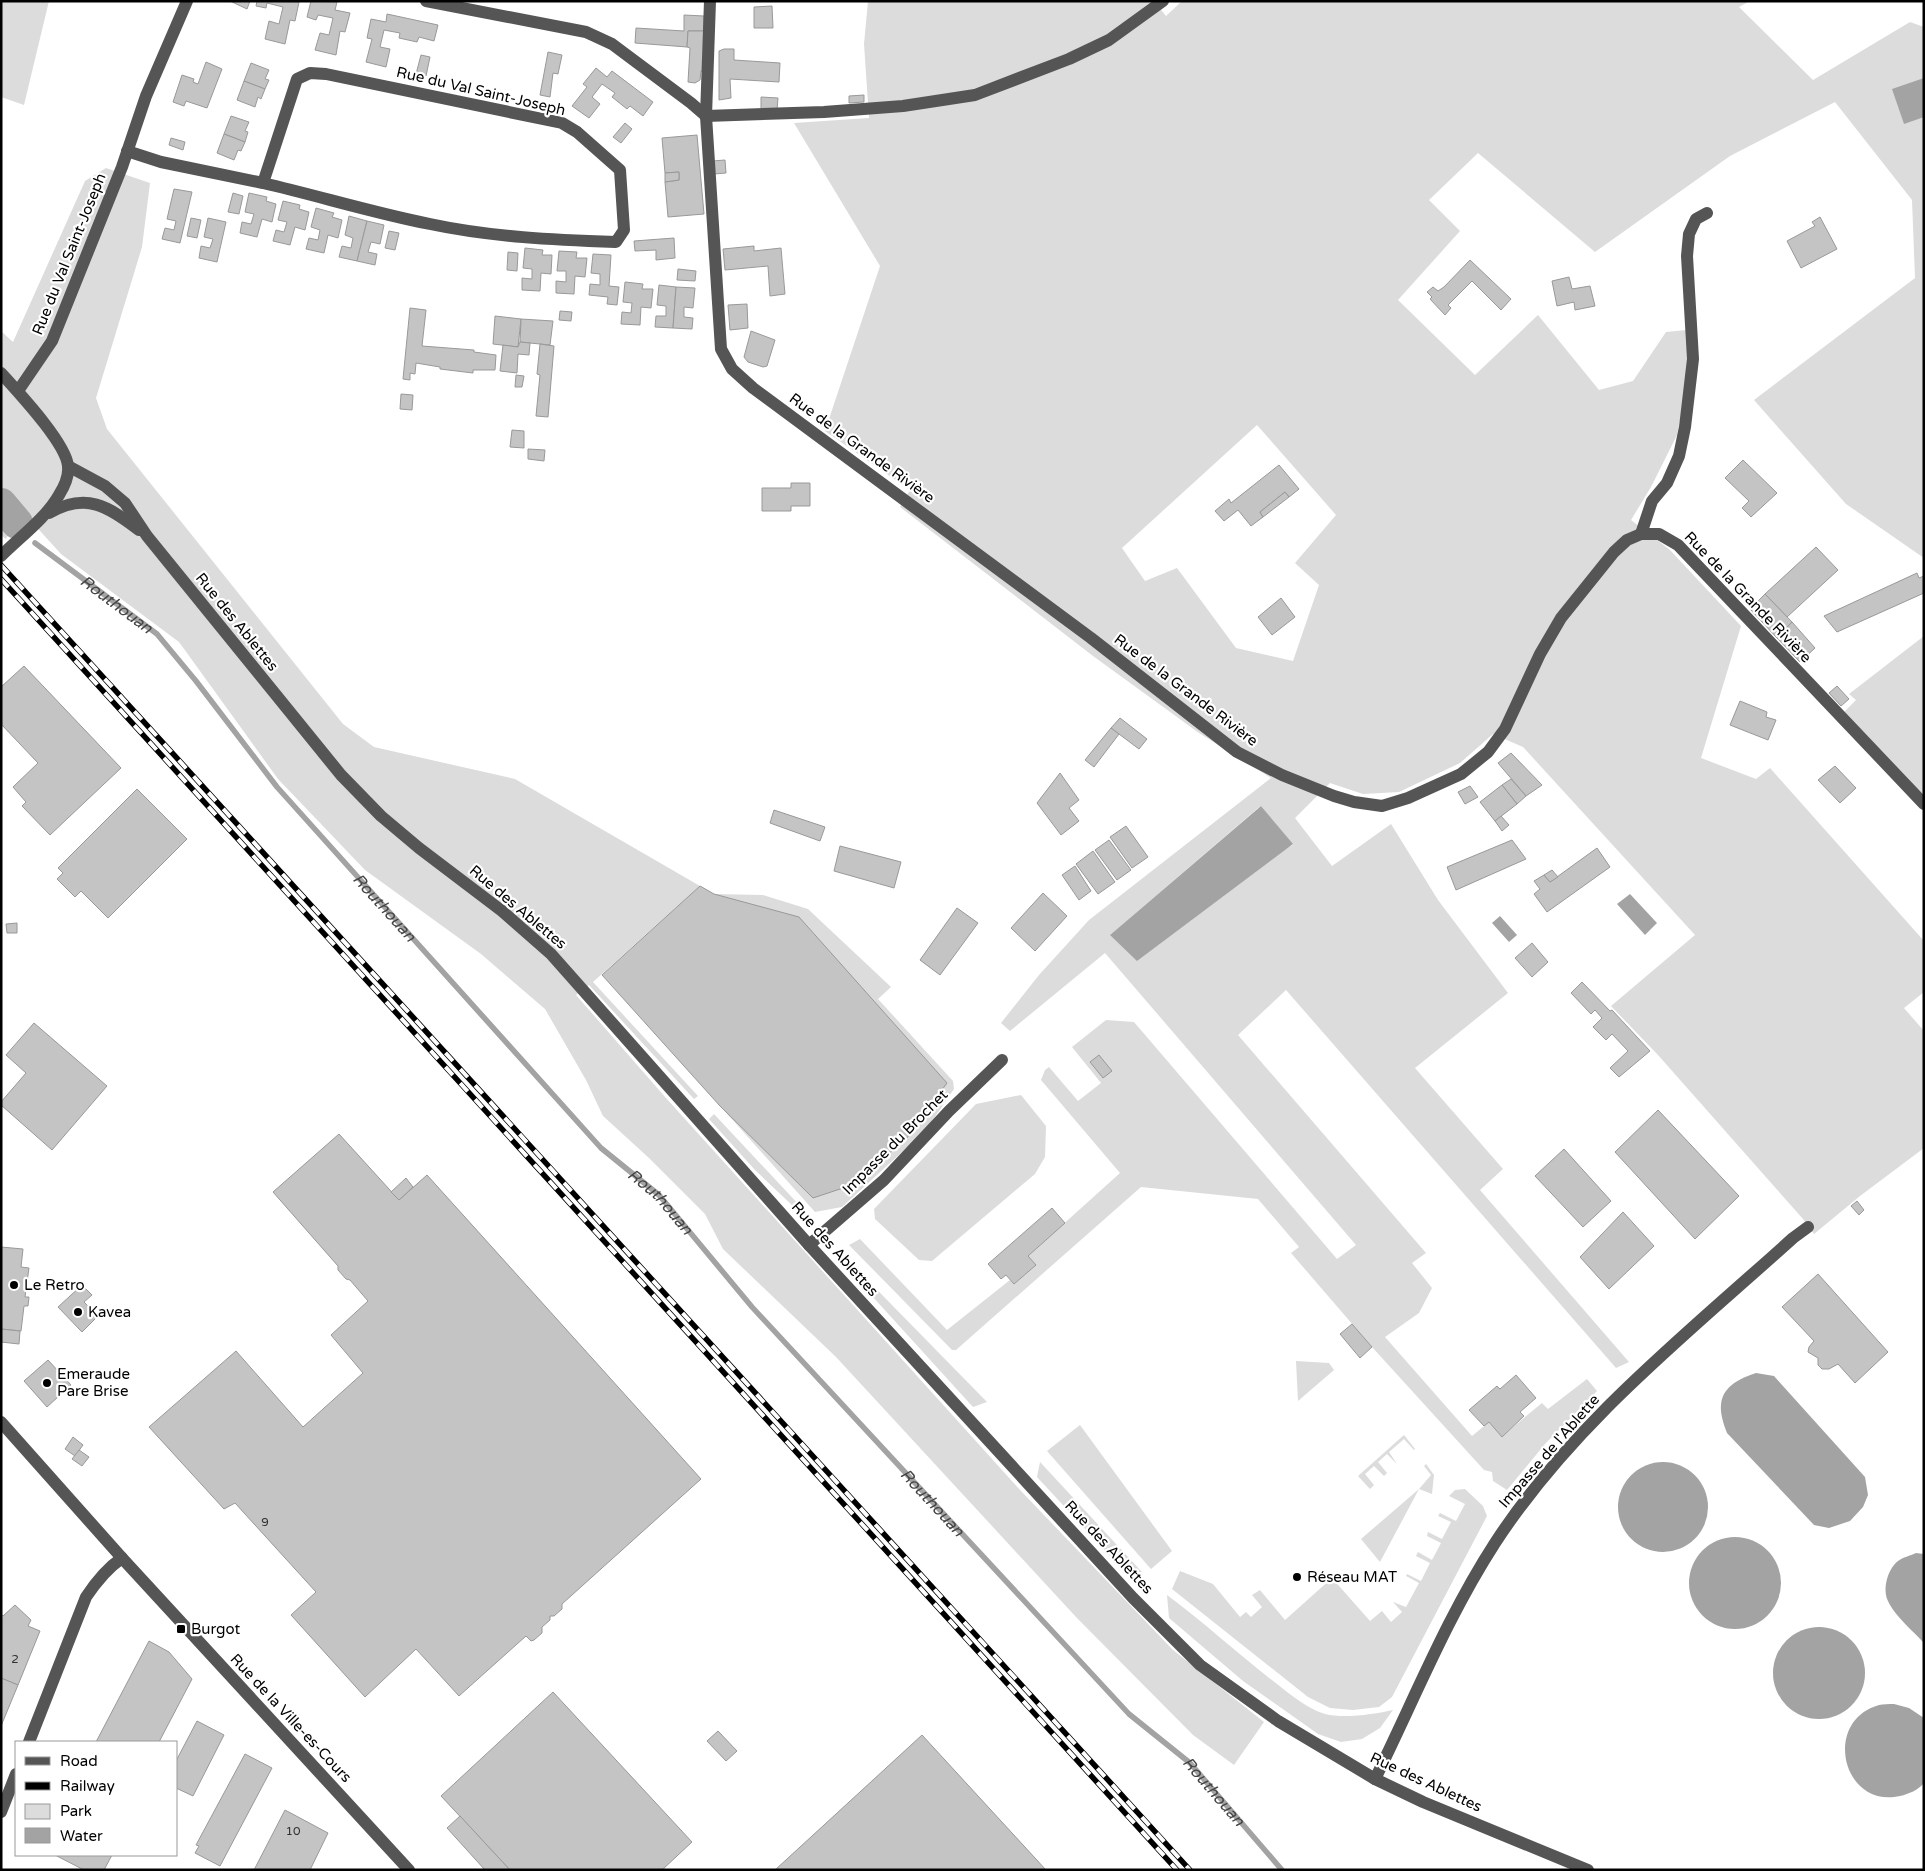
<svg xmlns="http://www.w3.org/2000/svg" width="1925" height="1871" viewBox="0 0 1925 1871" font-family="'Varela Round',sans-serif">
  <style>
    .green { fill: #dcdcdc; fill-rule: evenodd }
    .water { fill: #a3a3a3 }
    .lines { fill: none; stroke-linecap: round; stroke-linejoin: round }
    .stream { stroke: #a3a3a3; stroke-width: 5.5 }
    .river { stroke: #a3a3a3; stroke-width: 32 }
    .building { fill: #c4c4c4; stroke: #999 }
    .minor { stroke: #555; stroke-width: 12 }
    .rail-casing { stroke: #000; stroke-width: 5.5 }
    .rail { stroke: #fff; stroke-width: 4; stroke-dasharray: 11; stroke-linecap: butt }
    .poi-dot { fill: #000; stroke: #fff; stroke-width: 2 }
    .labels { text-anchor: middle; stroke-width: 4.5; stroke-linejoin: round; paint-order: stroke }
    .number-label { font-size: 12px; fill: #313131 }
    .street-label { font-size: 15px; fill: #000; stroke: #fff }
    .poi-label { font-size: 15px; fill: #000; stroke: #fff; text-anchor: start }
    .water-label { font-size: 16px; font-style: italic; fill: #444; stroke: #fff }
  </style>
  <rect width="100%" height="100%" fill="#fff"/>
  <!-- green -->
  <g class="green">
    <polygon points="1,1 49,1 24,105 1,97"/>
    <path d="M868,1H1154L1166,16L1182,1H1750L1739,7L1813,80L1910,22L1924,27V558L1846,504L1754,400L1915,278L1912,200L1835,102L1730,156L1595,252L1478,153L1429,200L1460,231L1398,300L1475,375L1538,315L1599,390L1633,381L1666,332L1697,329L1677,435L1651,487L1631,520L1670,550L1741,626L1701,758L1756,779L1770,768L1924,941V992L1904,1008L1924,1031V1148L1860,1196L1814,1234L1803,1219L1658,1055L1611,1006L1695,935L1523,747L1493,734L1460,763L1399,792L1363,794L1330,783L1295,818L1332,866L1391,824L1438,900L1508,993L1415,1068L1503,1169L1480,1190L1629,1362L1616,1368L1286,990L1238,1035L1426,1253L1412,1263L1432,1288L1419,1313L1385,1337L1472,1436L1489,1422L1502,1436L1542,1403L1548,1409L1587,1379L1597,1391L1545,1444L1507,1490L1493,1481L1492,1472L1484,1470L1372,1347L1291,1253L1299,1247L1258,1199L1141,1187L956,1350H952L849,1245L860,1239L947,1330L1010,1280L1014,1284L1036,1265L1028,1256L1120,1173L1041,1080L1045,1070L1049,1067L1078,1101L1101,1083L1072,1047L1106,1020L1134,1022L1337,1259L1356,1245L1105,953L1010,1031L1001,1023L1039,975L1089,920L1271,778L1199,733L1093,656L900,507L910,490L825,431L880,266L794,123L869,118L864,44ZM1257,425L1336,515L1295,563L1319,585L1293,661L1236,648L1177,568L1145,581L1122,548ZM1261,806L1293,845L1110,935L1258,808Z"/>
    <polygon points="106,168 150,183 142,247 96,398 107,429 343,724 374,747 515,779 700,886 593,982 698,1096 694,1099 589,985 576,995 666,1098 1021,1491 1173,1650 1264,1722 1234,1765 1193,1735 1076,1617 836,1357 723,1249 705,1214 649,1158 603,1116 586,1080 545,1009 481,954 365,870 278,779 179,642 61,554 21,510 6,539 1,535 1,331 13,342 85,181"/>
    <polygon points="1924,636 1924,795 1844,712 1856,700 1849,694"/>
    <polygon points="714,894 763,895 808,909 891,987 878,999 953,1081 954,1089 925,1131 842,1207 815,1212 720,1106 782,935"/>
    <polygon points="1021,1095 1046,1126 1045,1157 1035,1174 932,1261 919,1260 875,1219 874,1209 976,1104"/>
    <polygon points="714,1114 801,1207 794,1207 755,1170 709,1119"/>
    <polygon points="841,1253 987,1402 973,1407 842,1263"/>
    <polygon points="1296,1361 1329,1363 1334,1370 1298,1401"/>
    <polygon points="1080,1425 1172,1551 1151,1569 1047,1451"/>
    <polygon points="1404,1435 1415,1449 1414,1450 1404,1439 1389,1452 1397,1464 1387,1454 1378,1462 1387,1473 1384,1476 1374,1466 1365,1474 1374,1485 1370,1489 1358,1476"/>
    <polygon points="1040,1462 1142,1572 1126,1573 1037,1477"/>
    <polygon points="1426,1464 1434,1475 1432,1494 1419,1489 1380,1562 1361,1539 1419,1489 1431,1475 1424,1466"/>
    <polygon points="1465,1489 1483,1506 1487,1516 1392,1697 1379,1707 1353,1710 1330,1708 1308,1697 1172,1589 1180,1571 1213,1584 1240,1617 1246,1612 1251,1617 1262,1607 1252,1595 1260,1590 1285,1620 1332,1578 1370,1621 1382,1611 1391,1622 1402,1612 1393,1602 1406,1607 1419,1583 1406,1576 1407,1574 1421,1581 1430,1563 1416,1556 1418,1552 1432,1560 1441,1543 1427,1536 1428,1532 1442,1539 1451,1522 1438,1516 1440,1513 1456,1521 1465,1504 1449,1496 1455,1490"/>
    <path d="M1167,1595C1205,1623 1239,1655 1277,1684C1291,1695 1308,1709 1325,1714C1344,1719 1375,1714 1393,1710L1380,1728L1362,1739L1341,1742L1318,1734L1243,1681L1169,1618Z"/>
  </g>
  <!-- water -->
  <g class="water">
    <polygon points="1924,78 1924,117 1904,124 1892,89"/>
    <polygon points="1261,806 1293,844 1137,961 1110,935"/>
    <polygon points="1630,894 1657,923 1645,935 1617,904"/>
    <polygon points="1500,916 1517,935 1509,942 1492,923"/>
    <path d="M1756,1373L1774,1376L1865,1477L1868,1495L1863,1507L1850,1521L1829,1528L1814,1525L1727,1433C1713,1399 1723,1384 1756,1373Z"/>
    <circle cx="1663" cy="1507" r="45"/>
    <circle cx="1735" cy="1583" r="46"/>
    <path d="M1916,1553L1924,1554V1643C1913,1631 1894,1615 1888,1601C1882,1588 1888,1569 1898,1561C1903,1557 1910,1556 1916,1553Z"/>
    <circle cx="1819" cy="1673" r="46"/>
    <path d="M1894,1704L1909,1708L1924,1718V1783C1918,1790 1909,1794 1900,1796C1842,1809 1822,1721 1879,1705C1883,1704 1889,1704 1894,1704Z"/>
  </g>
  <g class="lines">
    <!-- stream -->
    <path class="stream" id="s1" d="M35,543L157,634L196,681L277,787L601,1148L659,1195L752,1307L1129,1714L1190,1763L1282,1870"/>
    <!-- river -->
    <polyline class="river" points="1,504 17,523"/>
  </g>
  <!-- building -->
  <g class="building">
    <polygon points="230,1 250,1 247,9"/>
    <polygon points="257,1 299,2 295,21 290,20 285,44 265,39 269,21 279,24 283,7 267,3 266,8 256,6"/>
    <polygon points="311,1 337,2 335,10 350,13 345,32 340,31 336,55 315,50 320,33 329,35 333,18 318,15 316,20 307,17"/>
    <polygon points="772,6 773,28 754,28 754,7"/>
    <polygon points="387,14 438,25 434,41 419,37 417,42 399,38 400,33 384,30 380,47 390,49 386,67 366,62 372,39 367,38 371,19 386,22"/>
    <polygon points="684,15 704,16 704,31 688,31 687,47 635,43 636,28 684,31"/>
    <polygon points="688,31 704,31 705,71 701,71 700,80 695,83 688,82 690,48 687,47"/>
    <polygon points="724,49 734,49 734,60 780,63 779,82 730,79 731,98 719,100 719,51"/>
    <polygon points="548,52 562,55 558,74 553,73 550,97 540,95"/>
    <polygon points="421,55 430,57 426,76 416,74"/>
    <polygon points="206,62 222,69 207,108 186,101 184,106 173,102 182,75 194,79 193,82 198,84"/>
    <polygon points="251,63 269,70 265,79 269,80 265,89 244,81"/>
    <polygon points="596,68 607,77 612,71 653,102 643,116 630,106 627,109 612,97 615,93 602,84 592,97 600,104 589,118 572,106 587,87 583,84"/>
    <polygon points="244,81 265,89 261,99 258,97 255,107 237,100"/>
    <polygon points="864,95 864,102 849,103 849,96"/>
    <polygon points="761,97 778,98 777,110 761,110"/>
    <polygon points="231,116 249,122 245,131 248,132 245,142 224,134"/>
    <polygon points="625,123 632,129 621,143 613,137"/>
    <polygon points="224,134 245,142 241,151 238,150 234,160 217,153"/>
    <polygon points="697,135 704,214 668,217 665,182 679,180 679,172 665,173 662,138"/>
    <polygon points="171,138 185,142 183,150 169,145"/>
    <polygon points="725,160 726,173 714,174 713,161"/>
    <polygon points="679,172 679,180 665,182 665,173"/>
    <polygon points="174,189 192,192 180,243 162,239 165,228 174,230 176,221 167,219"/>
    <polygon points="233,193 243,196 239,214 228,212"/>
    <polygon points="249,193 267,197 266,201 276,204 272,222 262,219 257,237 240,233 242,222 251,224 254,214 245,212"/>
    <polygon points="283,201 300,205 299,209 309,212 305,230 295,227 290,245 273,241 276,230 284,232 287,222 278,220"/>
    <polygon points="316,208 334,213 332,217 342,220 338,238 328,235 324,253 306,249 309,238 318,240 320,230 311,227"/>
    <polygon points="349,216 367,221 357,261 339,257 342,246 351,248 353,238 345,235"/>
    <polygon points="1820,217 1837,249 1801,268 1787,241 1815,226 1812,222"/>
    <polygon points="191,218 201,220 197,238 187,236"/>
    <polygon points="208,218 226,222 217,262 199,258 201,246 210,248 213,239 204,237"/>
    <polygon points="367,221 384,225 380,244 371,242 368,252 377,254 375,265 357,261"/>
    <polygon points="389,231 399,233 395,250 385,248"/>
    <polygon points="674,238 675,258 656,260 656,250 635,251 634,241"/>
    <polygon points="754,246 754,251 781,248 785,294 770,296 768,266 725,270 723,249"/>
    <polygon points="525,248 543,250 542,255 552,255 551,274 541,273 540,291 522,290 522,278 532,279 532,269 523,268"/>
    <polygon points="559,251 577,252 576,258 587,258 585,277 575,276 574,294 556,293 556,281 566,282 566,271 557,271"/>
    <polygon points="508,252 518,253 517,271 507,270"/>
    <polygon points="593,254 611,255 609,286 619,287 617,305 607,304 608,297 589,295 590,284 600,285 600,274 591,273"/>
    <polygon points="1470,260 1511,299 1501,310 1472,281 1448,305 1451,308 1445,315 1430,299 1432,297 1427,292 1433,287 1438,291 1444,287"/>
    <polygon points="678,269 696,271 695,281 677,280"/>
    <polygon points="1569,277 1572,289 1590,286 1595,306 1575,310 1574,302 1557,306 1552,281"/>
    <polygon points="625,282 643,284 642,289 653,289 651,308 641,307 640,325 621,324 622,312 631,313 632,303 623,302"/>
    <polygon points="659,285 676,287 673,328 655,327 656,316 666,316 666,306 657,305"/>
    <polygon points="676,287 695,288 693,308 684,307 684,317 693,318 692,329 673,328"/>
    <polygon points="747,304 748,328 730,330 728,305"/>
    <polygon points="410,308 426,310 422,346 474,350 474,352 496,355 495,370 473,370 473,373 440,369 440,367 416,363 415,374 410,373 410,380 403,379"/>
    <polygon points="560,311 572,312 571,321 559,320"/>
    <polygon points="495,316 521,319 518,347 493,344"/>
    <polygon points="521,319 553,321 550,345 520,342"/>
    <polygon points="751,331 775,340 767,366 763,367 748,362 744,357"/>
    <polygon points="520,342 530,343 529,355 518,354 517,373 500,371 503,345 518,347"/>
    <polygon points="540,344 554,346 548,417 536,416 540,375 537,374"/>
    <polygon points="516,375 524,376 522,387 515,387"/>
    <polygon points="401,394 413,395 412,410 400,409"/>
    <polygon points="512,430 524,431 524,448 510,447"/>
    <polygon points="528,449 545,450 544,461 528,459"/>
    <polygon points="1743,460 1777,493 1751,517 1742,508 1749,501 1725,478"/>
    <polygon points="1279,465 1299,489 1289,497 1285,492 1260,512 1263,517 1251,526 1238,510 1224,521 1215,511 1229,499 1231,503"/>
    <polygon points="791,483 810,483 810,506 791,506 791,511 762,511 762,488 791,488"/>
    <polygon points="1285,492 1289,497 1263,517 1260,512"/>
    <polygon points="1816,547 1838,570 1787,617 1765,594"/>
    <polygon points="1917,573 1919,578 1924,576 1924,593 1837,632 1824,616"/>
    <polygon points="1765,594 1792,622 1777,638 1750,609"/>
    <polygon points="1281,598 1295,617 1272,635 1258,617"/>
    <polygon points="1792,622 1815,648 1800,662 1777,638"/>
    <polygon points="24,666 121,768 50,835 22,806 26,802 13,787 38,763 1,724 1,687"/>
    <polygon points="1837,686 1849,699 1841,706 1829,693"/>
    <polygon points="1740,701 1767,712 1766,717 1776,720 1768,740 1730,725"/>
    <polygon points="1120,718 1147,739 1139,749 1111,728"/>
    <polygon points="1111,728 1119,734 1094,767 1085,760"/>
    <polygon points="1511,753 1542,785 1526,796 1498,763"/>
    <polygon points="1835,766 1856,788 1840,803 1818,780"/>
    <polygon points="1060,773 1079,800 1069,808 1079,821 1061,835 1037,803"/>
    <polygon points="1511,779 1526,796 1517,804 1502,785"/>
    <polygon points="1502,785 1517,804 1495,821 1480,802"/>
    <polygon points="1470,786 1478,797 1465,804 1458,792"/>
    <polygon points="137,789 187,839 108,918 81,891 75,897 57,879 63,873 58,868"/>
    <polygon points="774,810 825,827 820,841 770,823"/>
    <polygon points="1501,816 1509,825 1502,831 1495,821"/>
    <polygon points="1126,826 1148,857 1132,868 1110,837"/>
    <polygon points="1109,840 1131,870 1117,880 1095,850"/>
    <polygon points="1512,840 1526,859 1456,890 1447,867"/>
    <polygon points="840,846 901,862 894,888 834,871"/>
    <polygon points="1597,848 1610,867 1547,912 1534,894 1540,889 1534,881 1544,875 1550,882"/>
    <polygon points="1093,851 1115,882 1098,894 1076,864"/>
    <polygon points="1075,866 1091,891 1079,900 1062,875"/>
    <polygon points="1552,870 1558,877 1550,882 1544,875"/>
    <polygon points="700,886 714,894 799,917 947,1083 906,1139 852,1185 813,1198 720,1106 602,975"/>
    <polygon points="1043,893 1067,916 1035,951 1011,928"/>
    <polygon points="957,908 978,923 940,975 920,960"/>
    <polygon points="17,923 17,933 7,933 6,924"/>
    <polygon points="1532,943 1548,962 1532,977 1515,958"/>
    <polygon points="1582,982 1610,1011 1612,1010 1650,1051 1619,1077 1610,1068 1628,1051 1612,1034 1606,1040 1593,1027 1602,1018 1595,1010 1591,1014 1571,993"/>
    <polygon points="34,1023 107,1086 52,1150 1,1105 1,1102 26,1073 6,1055"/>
    <polygon points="1099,1055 1112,1071 1103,1078 1090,1062"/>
    <polygon points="1658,1110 1739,1196 1695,1239 1615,1152"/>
    <polygon points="339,1134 399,1200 427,1175 701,1479 562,1604 562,1609 554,1616 550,1616 550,1620 542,1627 542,1633 534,1640 531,1641 526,1636 459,1696 416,1649 365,1697 291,1615 316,1592 235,1503 224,1509 149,1427 236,1351 303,1427 363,1373 331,1335 368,1301 350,1280 346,1279 338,1270 338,1266 273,1192"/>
    <polygon points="1564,1149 1611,1201 1583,1227 1535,1176"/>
    <polygon points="406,1178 413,1187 399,1200 391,1192"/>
    <polygon points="1857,1201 1864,1210 1859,1215 1851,1206"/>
    <polygon points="1052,1208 1065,1223 1028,1256 1036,1265 1014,1284 1006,1275 1001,1279 988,1264"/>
    <polygon points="1623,1212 1654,1246 1609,1289 1580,1257"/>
    <polygon points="1,1247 23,1249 21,1267 29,1268 25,1297 29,1297 28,1306 24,1306 21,1331 1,1329"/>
    <polygon points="1818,1274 1888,1352 1855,1383 1838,1364 1829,1369 1822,1369 1818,1365 1818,1358 1808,1352 1809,1347 1814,1341 1782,1307"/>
    <polygon points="82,1285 92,1295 84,1302 98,1316 82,1332 58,1307"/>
    <polygon points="1352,1324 1372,1347 1360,1358 1340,1334"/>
    <polygon points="1,1329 20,1331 19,1344 1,1342"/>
    <polygon points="48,1360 71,1385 47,1407 24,1381"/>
    <polygon points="1516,1375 1536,1398 1520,1412 1524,1416 1502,1437 1489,1422 1484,1426 1469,1410 1497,1386 1500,1389"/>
    <polygon points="73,1437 83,1445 75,1456 65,1449"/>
    <polygon points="79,1450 89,1457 82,1466 72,1459"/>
    <polygon points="15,1605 31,1620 28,1626 40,1631 18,1685 1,1678 1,1615 3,1616"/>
    <polygon points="149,1641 169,1652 192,1679 159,1742 96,1742"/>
    <polygon points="1,1678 18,1685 1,1726"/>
    <polygon points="553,1692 692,1842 662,1870 510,1870 441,1796"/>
    <polygon points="197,1721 224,1735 193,1796 176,1788 176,1761"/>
    <polygon points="718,1731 737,1751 726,1761 707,1741"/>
    <polygon points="922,1735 1046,1870 775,1870"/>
    <polygon points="245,1754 272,1768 220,1866 195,1853 199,1846 196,1845"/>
    <polygon points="285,1810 328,1833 310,1870 254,1870"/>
    <polygon points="460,1816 510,1870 485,1870 447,1828"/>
    <polygon points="55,1855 112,1855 104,1870 84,1870"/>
  </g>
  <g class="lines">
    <!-- minor -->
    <g class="minor">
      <polyline points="426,1 586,32 612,44 691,103 706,116"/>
      <polyline points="710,1 706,116 721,349 732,369 753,388 1091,638 1237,752 1282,775 1334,796 1354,802 1382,806 1408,798 1461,774 1488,752 1505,729 1540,654 1561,618 1614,552 1627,540 1641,534 1659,534 1678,545 1924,804"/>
      <polyline points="706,116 824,112 903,106 975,95 1069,59 1109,40 1163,1"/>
      <path d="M127,151L161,162L263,183L297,79L310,73L326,74L562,123L577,132L620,170L624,230L616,242C555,240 491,237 430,224C374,213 319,196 263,183"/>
      <path d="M1,373C18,392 66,443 68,466C69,475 64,487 59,495C46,518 20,537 1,556"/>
      <polyline points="18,391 52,341 122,167 146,96 187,1"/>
      <polyline points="68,466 105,486 125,503 147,536 341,775 381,816 419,848 502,911 551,954 809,1245 1133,1598 1200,1665 1278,1721 1375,1779 1423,1802 1588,1870"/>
      <path d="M49,513C86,492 108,506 139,530"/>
      <polyline points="1641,534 1652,501 1667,483 1679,456 1685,427 1693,359 1687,256 1689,234 1696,219 1707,213"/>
      <polyline points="809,1245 884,1180 949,1111 1002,1060"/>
      <polyline points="1,1422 122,1558 409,1870"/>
      <path d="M29,1742L86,1597C96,1582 106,1569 122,1558"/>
      <path d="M1375,1779C1414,1700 1447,1617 1495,1543C1573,1423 1688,1333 1793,1238L1808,1227"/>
      <polyline points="1,1812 16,1774"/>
    </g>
    <defs>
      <g id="rail">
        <polyline points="1,565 1190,1870"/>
        <polyline points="1,579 1177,1870"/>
      </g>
    </defs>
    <!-- rail casing -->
    <use href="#rail" class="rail-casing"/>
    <!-- rail -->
    <use href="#rail" class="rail"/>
  </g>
  <!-- markers -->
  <g class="poi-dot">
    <circle cx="14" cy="1285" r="5"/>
    <circle cx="78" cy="1312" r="5"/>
    <circle cx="47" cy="1383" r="5"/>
    <circle cx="1297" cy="1577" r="5"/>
    <rect x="176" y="1624" width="10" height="10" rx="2.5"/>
  </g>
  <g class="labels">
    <!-- number labels -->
    <g class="number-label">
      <text x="265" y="1526">9</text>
      <text x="15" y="1663">2</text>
      <text x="293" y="1835">10</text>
    </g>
    <!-- street labels -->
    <g class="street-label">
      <text transform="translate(481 91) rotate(13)" y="5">Rue du Val Saint-Joseph</text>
      <text transform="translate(69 254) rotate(-68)" y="5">Rue du Val Saint-Joseph</text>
      <text transform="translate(862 448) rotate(36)" y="5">Rue de la Grande Rivière</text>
      <text transform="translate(1748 597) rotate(46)" y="5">Rue de la Grande Rivière</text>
      <text transform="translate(237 622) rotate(51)" y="5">Rue des Ablettes</text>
      <text transform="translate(1186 690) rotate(37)" y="5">Rue de la Grande Rivière</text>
      <text transform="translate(518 907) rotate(40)" y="5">Rue des Ablettes</text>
      <text transform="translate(895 1142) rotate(-45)" y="5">Impasse du Brochet</text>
      <text transform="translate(835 1249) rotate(48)" y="5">Rue des Ablettes</text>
      <text transform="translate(1549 1451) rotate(-49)" y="5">Impasse de l'Ablette</text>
      <text transform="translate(1109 1547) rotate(47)" y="5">Rue des Ablettes</text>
      <text transform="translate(291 1718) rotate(47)" y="5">Rue de la Ville-es-Cours</text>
      <text transform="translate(1426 1782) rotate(25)" y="5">Rue des Ablettes</text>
    </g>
    <!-- poi labels -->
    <g class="poi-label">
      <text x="24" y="1290">Le Retro</text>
      <text x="88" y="1317">Kavea</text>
      <text x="57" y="1379">Emeraude<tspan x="57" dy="17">Pare Brise</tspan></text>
      <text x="1307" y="1582">Réseau MAT</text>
      <text x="191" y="1634">Burgot</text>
    </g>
    <!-- water labels -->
    <g class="water-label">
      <text dy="6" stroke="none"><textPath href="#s1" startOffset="102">Routhouan</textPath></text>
      <text dy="6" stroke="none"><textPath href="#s1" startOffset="508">Routhouan</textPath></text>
      <text dy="6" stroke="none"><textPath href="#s1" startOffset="912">Routhouan</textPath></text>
      <text dy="6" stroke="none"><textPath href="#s1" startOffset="1318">Routhouan</textPath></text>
      <text dy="6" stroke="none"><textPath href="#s1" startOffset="1722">Routhouan</textPath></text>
    </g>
  </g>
  <!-- border -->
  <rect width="1925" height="1871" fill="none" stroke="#000000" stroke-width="5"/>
  <!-- legend -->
  <rect x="15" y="1741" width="162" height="115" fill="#ffffff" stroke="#999999"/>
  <rect x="25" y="1757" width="25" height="8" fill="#555555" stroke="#999999"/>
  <text x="60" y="1766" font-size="15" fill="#000000">Road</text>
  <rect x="25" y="1782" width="25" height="8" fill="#000000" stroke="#999999"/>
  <text x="60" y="1791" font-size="15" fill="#000000">Railway</text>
  <rect x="25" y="1804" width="25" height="15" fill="#dcdcdc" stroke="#999999"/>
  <text x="60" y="1816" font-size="15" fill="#000000">Park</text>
  <rect x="25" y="1828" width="25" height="15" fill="#a3a3a3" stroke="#999999"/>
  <text x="60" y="1841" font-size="15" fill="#000000">Water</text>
</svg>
